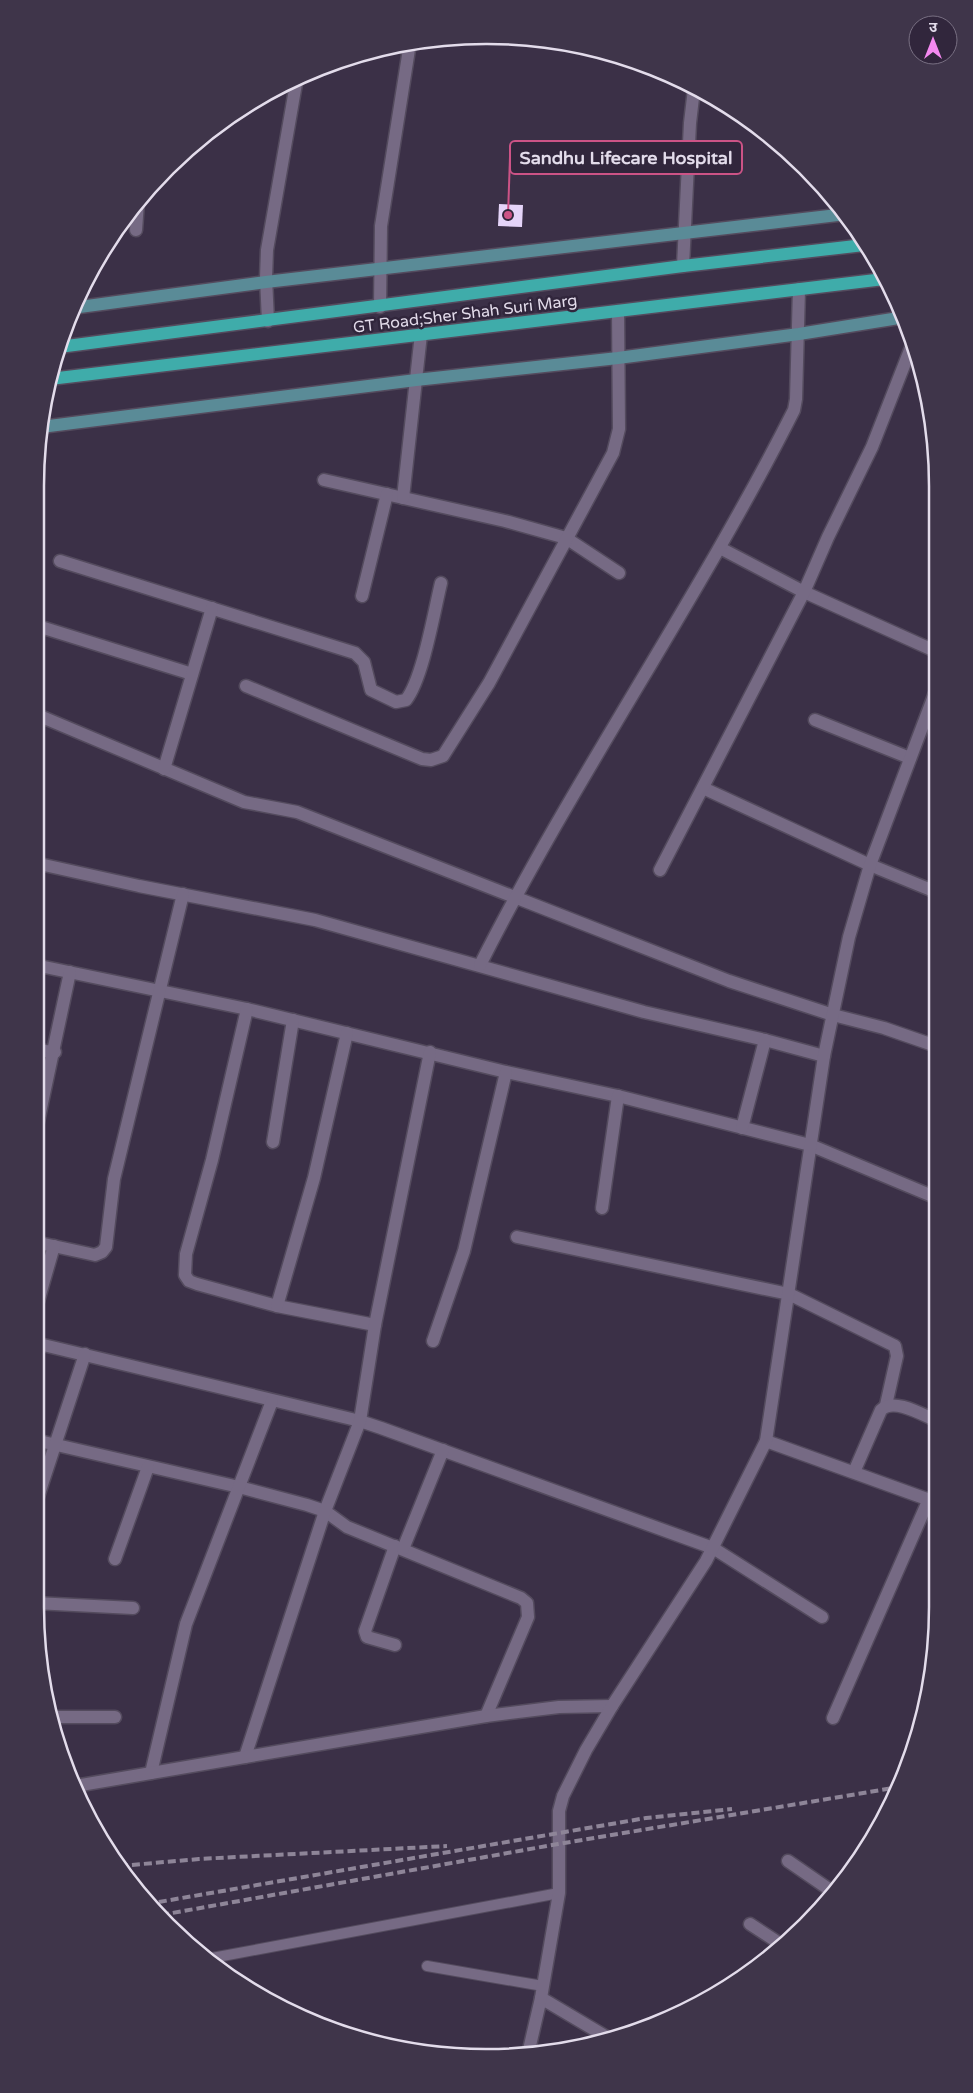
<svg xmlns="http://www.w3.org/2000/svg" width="973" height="2093" viewBox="0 0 973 2093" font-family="'Varela Round','Noto Sans Devanagari',sans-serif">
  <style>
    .building { fill: #e5d4f9 }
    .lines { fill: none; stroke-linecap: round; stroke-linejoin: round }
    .service-casing { stroke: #544b5e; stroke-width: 12 }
    .minor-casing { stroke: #544b5e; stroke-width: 15 }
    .tertiary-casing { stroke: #544b5e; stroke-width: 15 }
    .secondary-casing { stroke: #544b5e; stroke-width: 15 }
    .primary-casing { stroke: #544b5e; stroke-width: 15 }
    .service { stroke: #766a84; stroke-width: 10 }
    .minor { stroke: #766a84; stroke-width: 12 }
    .tertiary { stroke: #766a84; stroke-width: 12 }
    .secondary { stroke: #5a8b97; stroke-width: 12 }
    .primary { stroke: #3facaa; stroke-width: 12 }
    .rail { stroke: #8e8598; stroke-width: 4; stroke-dasharray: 8 4; stroke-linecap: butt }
    .labels { text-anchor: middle; stroke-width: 5; stroke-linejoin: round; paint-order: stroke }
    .street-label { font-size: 16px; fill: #e3dceb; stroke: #31263c }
    .rim { fill: none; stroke: #e3dceb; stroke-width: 2.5 }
    .leader { fill: none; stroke: #cc5386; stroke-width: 2 }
    .callout-dot { fill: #cc5386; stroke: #31263c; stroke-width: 2 }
    .callout { fill: #31263c; stroke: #cc5386; stroke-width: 2 }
    .callout-label { font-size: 18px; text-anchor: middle; font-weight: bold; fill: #e3dceb }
  </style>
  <rect width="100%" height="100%" fill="#3b3047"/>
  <!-- building -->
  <polygon class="building" points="499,204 523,205 522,227 498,226"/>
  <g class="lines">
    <defs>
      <g id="service">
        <polyline points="212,1958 559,1893"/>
        <polyline points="427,1966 543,1986"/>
      </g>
      <g id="minor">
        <polyline points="136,230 138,202"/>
        <polyline points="683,266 690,123 694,89"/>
        <polyline points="380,307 381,226 410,43"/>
        <polyline points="268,321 266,278 267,250 297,78"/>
        <polyline points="324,480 505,521 566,538 619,573"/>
        <polyline points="403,498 421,334"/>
        <polyline points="720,548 804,592 935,651"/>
        <path d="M60,561L355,653L364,662L371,690L396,702L406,700C423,678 434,612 441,583"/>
        <polyline points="362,596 387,494"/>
        <polyline points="44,628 192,674"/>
        <polyline points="246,686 422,759 431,760 443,756 489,683 613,453 619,429 618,311"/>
        <polyline points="35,714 244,802 297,812 729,981 833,1015 884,1028 936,1046"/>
        <polyline points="815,720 910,758"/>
        <polyline points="164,769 212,608"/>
        <polyline points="703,788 870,865 936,892"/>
        <polyline points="35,863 139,886 315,920 644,1012 765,1040 824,1056"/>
        <polyline points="660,870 804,592 828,537 872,447 912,345"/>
        <polyline points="35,965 247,1009 506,1072 618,1096 810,1145 937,1198"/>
        <path d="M480,965C576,775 698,600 794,410L796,399L799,289"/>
        <polyline points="247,1009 212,1160 186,1254 185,1275 189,1281 197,1284 277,1306 375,1325"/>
        <polyline points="35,1050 55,1052"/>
        <polyline points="742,1128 765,1040"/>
        <polyline points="35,1136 70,972"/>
        <polyline points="273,1142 293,1020"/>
        <polyline points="602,1208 618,1096"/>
        <polyline points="517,1237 789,1294 895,1346 897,1356 886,1405"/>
        <polyline points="35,1242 95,1255 102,1252 106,1247 114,1179 183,894"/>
        <polyline points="277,1306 314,1178 347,1033"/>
        <polyline points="35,1312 54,1246"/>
        <polyline points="433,1341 464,1251 506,1072"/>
        <polyline points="35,1343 360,1421 381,1428 713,1548 822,1617"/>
        <polyline points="35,1440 239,1487 307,1505 325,1511 347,1527 521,1598 527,1603 528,1617 486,1716"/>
        <polyline points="766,1441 938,1503"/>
        <path d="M854,1472L881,1410C893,1397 923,1415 937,1421"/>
        <polyline points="35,1506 85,1354"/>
        <polyline points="395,1546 365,1631 367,1637 395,1645"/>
        <polyline points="403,1549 443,1450"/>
        <polyline points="115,1559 148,1467"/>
        <polyline points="35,1603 133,1608"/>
        <polyline points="53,1717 115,1717"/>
        <polyline points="833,1718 929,1499"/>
        <polyline points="245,1757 325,1511 360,1421 375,1325 430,1052"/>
        <polyline points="151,1773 186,1624 272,1401"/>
        <polyline points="75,1786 486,1716 559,1707 612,1706"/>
        <polyline points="788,1861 833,1892"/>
        <polyline points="750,1924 779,1943"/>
        <polyline points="541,1998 610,2039"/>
      </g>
      <polyline id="tertiary" points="528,2054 541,1998 559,1893 559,1811 563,1796 586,1750 612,1706 706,1561 766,1441 824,1056 849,937 870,865 935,693"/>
      <g id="secondary">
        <polyline points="72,308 266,282 846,214"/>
        <polyline points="41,427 416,380 618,358 799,334 905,317"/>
      </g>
      <g id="primary">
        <polyline points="59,347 683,266 864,245"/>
        <polyline points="50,379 884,279"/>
      </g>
    </defs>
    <!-- service casing -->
    <use href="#service" class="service-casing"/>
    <!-- minor casing -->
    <use href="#minor" class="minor-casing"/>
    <!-- tertiary casing -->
    <use href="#tertiary" class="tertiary-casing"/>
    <!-- secondary casing -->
    <use href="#secondary" class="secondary-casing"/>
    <!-- primary casing -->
    <use href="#primary" class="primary-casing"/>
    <!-- service -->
    <use href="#service" class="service"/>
    <!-- minor -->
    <use href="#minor" class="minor"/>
    <!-- tertiary -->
    <use href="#tertiary" class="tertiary"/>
    <!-- secondary -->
    <use href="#secondary" class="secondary"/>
    <!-- primary -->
    <use href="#primary" class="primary"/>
    <!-- rail -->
    <g class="rail">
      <polyline points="120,1866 199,1859 447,1846"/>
      <polyline points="147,1904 646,1818 732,1809"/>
      <polyline points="161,1915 558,1844 899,1787"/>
    </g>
  </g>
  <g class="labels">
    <!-- street labels -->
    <g class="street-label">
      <text transform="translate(465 313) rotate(-7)" y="6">GT Road;Sher Shah Suri Marg</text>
    </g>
  </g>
  <!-- crop -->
  <path d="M0 0H973V2093H0ZM486 44H487A442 442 0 0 1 929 486V1607A442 442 0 0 1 487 2049H486A442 442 0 0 1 44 1607V486A442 442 0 0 1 486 44Z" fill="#3f354a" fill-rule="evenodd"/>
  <path class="rim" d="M486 44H487A442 442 0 0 1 929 486V1607A442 442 0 0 1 487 2049H486A442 442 0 0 1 44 1607V486A442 442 0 0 1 486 44Z"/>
  <!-- callouts -->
  <path class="leader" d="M508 215L510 157"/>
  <circle class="callout-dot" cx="508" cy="215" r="5"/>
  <rect class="callout" x="510" y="141" width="232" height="33" rx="5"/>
  <g class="callout-label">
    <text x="626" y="164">Sandhu Lifecare Hospital</text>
  </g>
  <!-- north arrow -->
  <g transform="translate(933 40)"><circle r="24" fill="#31263c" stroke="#786f82"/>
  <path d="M0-4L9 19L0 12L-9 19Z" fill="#f489f0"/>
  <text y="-8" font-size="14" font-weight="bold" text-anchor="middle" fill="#e3dceb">उ</text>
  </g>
</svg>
